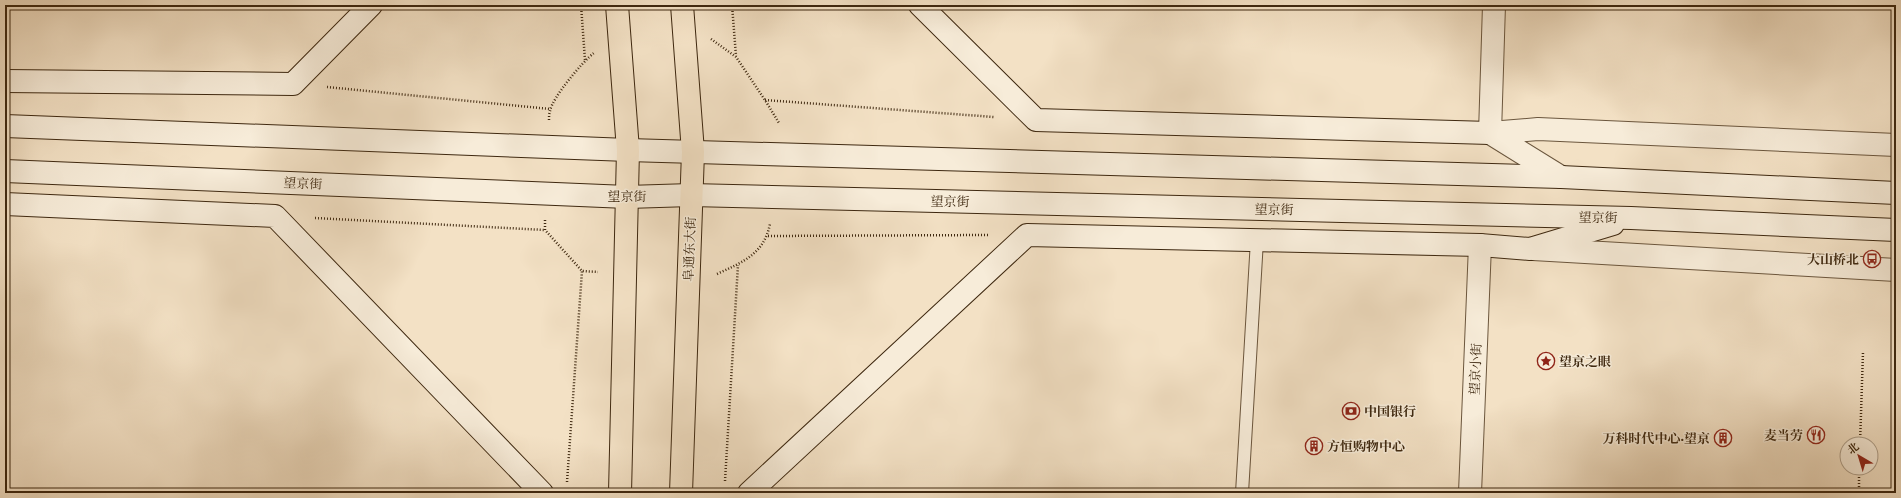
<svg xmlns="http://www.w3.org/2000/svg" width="1901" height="498" viewBox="0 0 1901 498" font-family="'Libre Bodoni','Noto Serif SC',serif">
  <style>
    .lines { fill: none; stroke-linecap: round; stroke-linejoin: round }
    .lane-casing { stroke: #6b563d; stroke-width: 14 }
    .street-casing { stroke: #6b563d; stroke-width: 24 }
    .secondary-casing { stroke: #3e2810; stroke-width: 24 }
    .primary-casing { stroke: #3e2810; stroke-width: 24 }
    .path { stroke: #3e2810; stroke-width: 2.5; stroke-dasharray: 1 2; stroke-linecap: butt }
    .lane { stroke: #f7ecd9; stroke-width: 12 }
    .street { stroke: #f7ecd9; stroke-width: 22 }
    .secondary { stroke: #f7ecd9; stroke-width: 22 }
    .primary { stroke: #f3e1c5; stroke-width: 22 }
    .labels { text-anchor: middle; stroke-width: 3; stroke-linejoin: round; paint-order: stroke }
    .street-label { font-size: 13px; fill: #3e2810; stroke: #f7ecd9 }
    .poi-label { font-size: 13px; font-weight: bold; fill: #3e2810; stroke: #f7ecd9; text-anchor: end }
  </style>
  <rect width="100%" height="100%" fill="#f3e1c5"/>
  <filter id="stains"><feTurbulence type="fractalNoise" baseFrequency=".005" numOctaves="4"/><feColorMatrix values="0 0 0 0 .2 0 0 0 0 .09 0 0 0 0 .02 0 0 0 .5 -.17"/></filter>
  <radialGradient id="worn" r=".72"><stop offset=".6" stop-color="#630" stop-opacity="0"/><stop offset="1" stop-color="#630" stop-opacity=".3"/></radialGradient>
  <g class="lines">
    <defs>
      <polyline id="lane" points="1242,493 1257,240"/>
      <g id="street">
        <polyline points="1494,5 1490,133 1561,177"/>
        <polyline points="1490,133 1538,129 1896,145"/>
        <polyline points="1533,249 1896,270"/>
        <polyline points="1470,493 1480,245"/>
      </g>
      <g id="secondary">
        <polyline points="920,5 1036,120 1490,133"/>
        <polyline points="5,81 293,84 371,5"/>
        <polyline points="5,126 628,150 1561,177 1896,193"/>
        <polyline points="5,171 627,197 691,195 1631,218 1896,230"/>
        <polyline points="5,204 275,216 542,493"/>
        <polyline points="749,493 1027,235 1480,245 1530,249 1613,224"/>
      </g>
      <g id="primary">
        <polyline points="617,5 628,150 620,493"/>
        <polyline points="681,493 693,152 682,5"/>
      </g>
    </defs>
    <!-- lane casing -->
    <use href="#lane" class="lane-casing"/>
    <!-- street casing -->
    <use href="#street" class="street-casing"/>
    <!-- secondary casing -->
    <use href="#secondary" class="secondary-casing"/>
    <!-- primary casing -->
    <use href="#primary" class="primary-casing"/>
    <!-- path -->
    <g class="path">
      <polyline points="581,5 585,60"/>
      <polyline points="732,5 736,56"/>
      <polyline points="711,39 736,57 765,100 779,123"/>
      <polyline points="327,87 550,109"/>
      <polyline points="765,100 994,117"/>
      <path d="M549,120C549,117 549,114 550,111C552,98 583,61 594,53"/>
      <polyline points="315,218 545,230"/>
      <polyline points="545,220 545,230 582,271 598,272"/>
      <polyline points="768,236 988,235"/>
      <path d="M717,274C743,262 764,254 770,224"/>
      <polyline points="1860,444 1863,352"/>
      <polyline points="725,481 738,265"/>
      <polyline points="567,482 582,271"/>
      <polyline points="1859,493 1859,468"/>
    </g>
    <!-- lane -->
    <use href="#lane" class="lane"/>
    <!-- street -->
    <use href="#street" class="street"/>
    <!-- secondary -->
    <use href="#secondary" class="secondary"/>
    <!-- primary -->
    <use href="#primary" class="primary"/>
  </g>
  <!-- icons -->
  <defs>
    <symbol id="bus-ring" viewBox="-11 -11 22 22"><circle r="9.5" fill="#f7ecd9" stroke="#8f2418" stroke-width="1.5"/><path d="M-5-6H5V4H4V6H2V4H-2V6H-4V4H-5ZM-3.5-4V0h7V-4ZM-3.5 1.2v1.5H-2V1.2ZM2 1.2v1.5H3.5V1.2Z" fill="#8f2418"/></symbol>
    <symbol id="sight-ring" viewBox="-11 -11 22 22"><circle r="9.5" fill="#f7ecd9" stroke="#8f2418" stroke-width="1.5"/><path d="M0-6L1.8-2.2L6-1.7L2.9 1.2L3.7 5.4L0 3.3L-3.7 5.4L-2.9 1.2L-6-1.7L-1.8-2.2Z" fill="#8f2418"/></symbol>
    <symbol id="bank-ring" viewBox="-11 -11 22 22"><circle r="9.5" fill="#f7ecd9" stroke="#8f2418" stroke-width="1.5"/><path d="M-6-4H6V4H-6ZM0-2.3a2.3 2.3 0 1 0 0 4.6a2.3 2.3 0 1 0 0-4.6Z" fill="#8f2418"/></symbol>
    <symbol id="restaurant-ring" viewBox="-11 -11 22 22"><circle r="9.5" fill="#f7ecd9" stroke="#8f2418" stroke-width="1.5"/><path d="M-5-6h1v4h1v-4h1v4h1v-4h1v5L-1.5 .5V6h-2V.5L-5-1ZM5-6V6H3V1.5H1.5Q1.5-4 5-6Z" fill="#8f2418"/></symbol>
    <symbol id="building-ring" viewBox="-11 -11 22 22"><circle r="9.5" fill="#f7ecd9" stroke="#8f2418" stroke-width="1.5"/><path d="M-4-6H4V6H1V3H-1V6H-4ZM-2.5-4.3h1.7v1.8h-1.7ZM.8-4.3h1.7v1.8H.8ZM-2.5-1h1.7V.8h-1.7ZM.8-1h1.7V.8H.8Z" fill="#8f2418"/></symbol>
  </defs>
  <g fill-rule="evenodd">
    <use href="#bus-ring" x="1862" y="249" width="20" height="20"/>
    <use href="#sight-ring" x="1536" y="351" width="20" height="20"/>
    <use href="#bank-ring" x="1341" y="401" width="20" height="20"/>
    <use href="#restaurant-ring" x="1806" y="425" width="20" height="20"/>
    <use href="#building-ring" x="1713" y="428" width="20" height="20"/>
    <use href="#building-ring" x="1304" y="436" width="20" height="20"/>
  </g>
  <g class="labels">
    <!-- street labels -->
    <g class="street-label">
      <text transform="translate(303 183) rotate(2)" y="5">望京街</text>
      <text x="627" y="201">望京街</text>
      <text transform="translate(950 201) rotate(1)" y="5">望京街</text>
      <text transform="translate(1274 209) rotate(1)" y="5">望京街</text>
      <text transform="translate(1598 217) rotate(1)" y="5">望京街</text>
      <text transform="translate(689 249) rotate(-88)" y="5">阜通东大街</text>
      <text transform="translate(1475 369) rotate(-88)" y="5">望京小街</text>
    </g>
    <!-- poi labels -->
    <g class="poi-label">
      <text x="1859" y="264">大山桥北</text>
      <text x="1559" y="366" text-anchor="start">望京之眼</text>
      <text x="1364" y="416" text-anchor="start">中国银行</text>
      <text x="1803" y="440">麦当劳</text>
      <text x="1710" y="443">万科时代中心·望京</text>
      <text x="1327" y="451" text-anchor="start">方恒购物中心</text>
    </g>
  </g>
  <!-- margin -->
  <rect width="1901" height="498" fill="none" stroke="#f3e1c5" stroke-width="20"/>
  <rect x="6" y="6" width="1889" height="486" fill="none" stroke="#3e2810" stroke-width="2"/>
  <rect x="10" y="10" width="1881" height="478" fill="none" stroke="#3e2810"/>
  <!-- north arrow -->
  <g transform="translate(1859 456) rotate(322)"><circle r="19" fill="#f7ecd9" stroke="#ad9e89"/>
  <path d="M0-3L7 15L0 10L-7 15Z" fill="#8f2418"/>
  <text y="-6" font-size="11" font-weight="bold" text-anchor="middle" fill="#3e2810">北</text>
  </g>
  <rect width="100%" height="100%" filter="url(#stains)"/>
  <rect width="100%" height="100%" fill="url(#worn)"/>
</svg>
